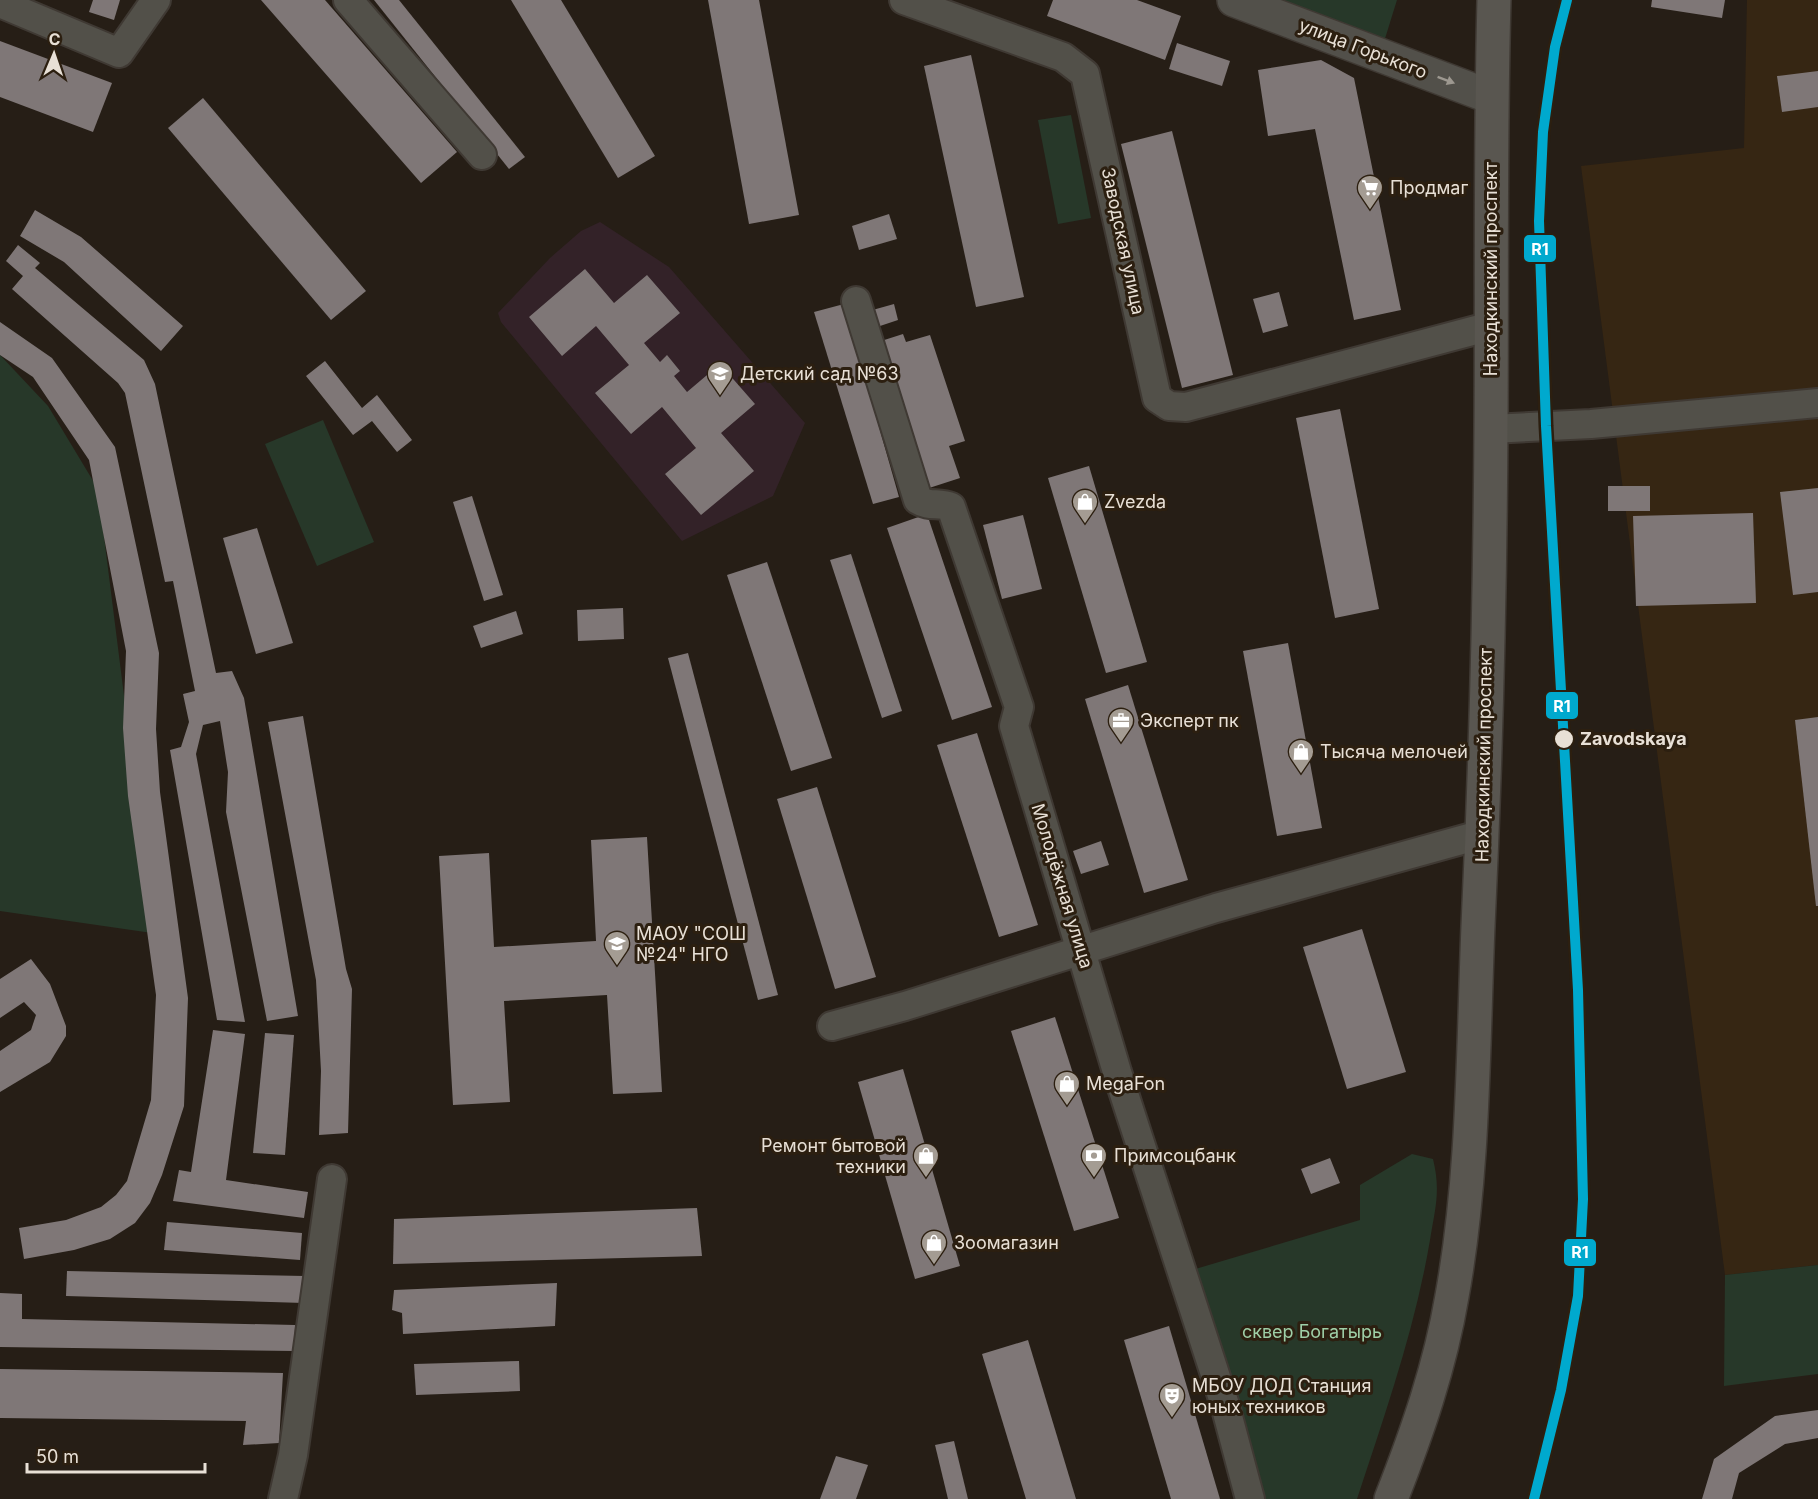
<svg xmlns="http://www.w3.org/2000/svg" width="1818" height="1499" viewBox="0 0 1818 1499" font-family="Inter,sans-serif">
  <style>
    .built { fill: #362613 }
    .education { fill: #332228 }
    .green { fill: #273829 }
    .building { fill: #7f7777 }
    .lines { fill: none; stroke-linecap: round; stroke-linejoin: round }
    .minor-casing { stroke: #3f3933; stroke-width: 32 }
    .secondary-casing { stroke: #3f3933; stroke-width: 36 }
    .primary-casing { stroke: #3f3933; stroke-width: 36 }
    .minor { stroke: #525049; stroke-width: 28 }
    .secondary { stroke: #52504a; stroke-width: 33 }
    .primary { stroke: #595650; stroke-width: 33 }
    .rail-1-casing { stroke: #2c1f10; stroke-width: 15 }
    .rail-1 { stroke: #00a9ce; stroke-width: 10 }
    .oneway { fill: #9d9890 }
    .stop-dot { fill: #e8e0d6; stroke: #2c1f10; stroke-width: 2 }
    .labels { text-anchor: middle; stroke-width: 6; stroke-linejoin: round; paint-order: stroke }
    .street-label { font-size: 18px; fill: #e8e0d6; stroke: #2c1f10 }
    .poi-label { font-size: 18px; fill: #e8e0d6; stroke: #2c1f10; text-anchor: start }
    .stop-label { font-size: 18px; font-weight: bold; fill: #e8e0d6; stroke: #2c1f10; text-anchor: start }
    .park-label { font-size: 18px; fill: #9ecfa7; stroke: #2c1f10 }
    .line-badge { stroke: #2c1f10; stroke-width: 2 }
    .badge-label { font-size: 16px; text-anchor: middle; font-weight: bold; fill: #fff }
  </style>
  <rect width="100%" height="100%" fill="#261e16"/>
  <!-- built -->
  <polygon class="built" points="1747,0 1818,0 1818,1265 1725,1275 1581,166 1744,148"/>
  <!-- education -->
  <polygon class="education" points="600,222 669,267 805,423 773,496 682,541 501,322 498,313 550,258 581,231"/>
  <!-- green -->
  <g class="green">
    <polygon points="1263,0 1397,0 1383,45"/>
    <polygon points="1071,115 1091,218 1058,224 1038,120"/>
    <polygon points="0,355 48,406 98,489 133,767 159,934 0,911"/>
    <polygon points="323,420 374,542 317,566 265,444"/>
    <path d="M1412,1154L1433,1159C1441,1191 1435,1209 1430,1240C1415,1329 1385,1414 1357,1499H1264L1263,1487L1192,1270L1360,1220V1185Z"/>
    <polygon points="1818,1265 1818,1374 1724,1386 1725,1275"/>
  </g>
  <!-- building -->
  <g class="building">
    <polygon points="93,0 120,0 114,20 89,12"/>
    <polygon points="261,0 325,0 457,152 421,183"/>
    <polygon points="374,0 399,0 525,157 509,169"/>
    <polygon points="511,0 561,0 655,156 618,178"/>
    <polygon points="708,0 759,0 799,215 749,224"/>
    <polygon points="1053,0 1137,0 1181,16 1165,60 1047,16"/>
    <polygon points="1652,0 1725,0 1722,18 1651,7"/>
    <polygon points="0,41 112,83 93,132 0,97"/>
    <polygon points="1177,43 1230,61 1222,86 1169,69"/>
    <polygon points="971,55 1024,297 976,307 924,66"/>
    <polygon points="1321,60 1354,78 1401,310 1354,320 1315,129 1268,136 1258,70"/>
    <polygon points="1818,71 1818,107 1782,112 1777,76"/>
    <polygon points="203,98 366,291 331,320 168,128"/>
    <polygon points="1172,131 1233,375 1182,388 1121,144"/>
    <polygon points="35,210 81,237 183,326 161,351 64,262 20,236"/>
    <polygon points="889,214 897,239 859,250 852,226"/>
    <polygon points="18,245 40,263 35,268 144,360 155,384 216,673 232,671 244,698 298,1016 267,1021 226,812 228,772 220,721 203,725 196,754 245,1022 217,1020 170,750 181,747 189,722 183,694 195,691 173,581 165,582 125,393 118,383 12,289 23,276 6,261"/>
    <polygon points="585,269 614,303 647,275 680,313 644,343 660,362 667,355 680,371 674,376 687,392 720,364 755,404 721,433 754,471 701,515 665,474 696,448 662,407 631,434 595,393 629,365 596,326 562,356 529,317"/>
    <polygon points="1279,292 1288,326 1263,333 1253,299"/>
    <polygon points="844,304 899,497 873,504 814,312"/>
    <polygon points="894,304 898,320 874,328 869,311"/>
    <polygon points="0,322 52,358 115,447 159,653 156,729 160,792 188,998 184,1106 162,1175 150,1203 135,1223 110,1239 74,1250 24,1259 19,1228 66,1220 101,1207 116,1195 127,1181 151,1100 156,995 128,796 123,728 126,651 89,460 33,377 0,355"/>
    <polygon points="903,334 906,342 930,335 965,441 949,446 960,478 923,490 878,342"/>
    <polygon points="325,361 362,408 377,395 412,440 397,452 372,421 353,435 306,376"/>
    <polygon points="1340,409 1379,609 1335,618 1296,418"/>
    <polygon points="1089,466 1147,662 1106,673 1048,478"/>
    <rect x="1608" y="486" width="42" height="25"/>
    <polygon points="1818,488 1818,592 1793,595 1780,492"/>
    <polygon points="472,496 503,595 484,601 453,502"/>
    <polygon points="1753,513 1756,603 1636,606 1633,516"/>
    <polygon points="927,514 992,707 952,720 887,528"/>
    <polygon points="1023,515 1042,589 1002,599 983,525"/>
    <polygon points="257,528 293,643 256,654 223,538"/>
    <polygon points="851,554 902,711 882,718 830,560"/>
    <polygon points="767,562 832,758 791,771 727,575"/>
    <polygon points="623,608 624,639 578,641 577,610"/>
    <polygon points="516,611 523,634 481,648 473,626"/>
    <polygon points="1288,643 1322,828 1277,836 1243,651"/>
    <polygon points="688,653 778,995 758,1000 668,658"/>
    <polygon points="1128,685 1188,880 1144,893 1085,699"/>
    <polygon points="303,716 346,969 352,989 348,1133 319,1135 321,1071 316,980 268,722"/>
    <polygon points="1818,717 1818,906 1816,906 1795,720"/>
    <polygon points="977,733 1038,925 999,937 937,745"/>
    <polygon points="817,787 876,977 835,989 777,799"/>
    <polygon points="647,837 662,1092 613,1094 607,995 504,1001 510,1102 453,1105 439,856 489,853 494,947 596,941 591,840"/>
    <polygon points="1101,841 1109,865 1081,874 1073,851"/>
    <polygon points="1362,929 1406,1072 1347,1089 1303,947"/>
    <polygon points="31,959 50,984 66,1026 66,1036 50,1062 0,1092 0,1051 31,1030 36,1015 24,1002 0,1018 0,979"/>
    <polygon points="1055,1017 1119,1218 1074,1231 1011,1031"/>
    <polygon points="213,1030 245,1034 226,1180 308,1192 304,1218 173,1201 179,1170 191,1172"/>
    <polygon points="265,1033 294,1035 285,1155 253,1153"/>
    <polygon points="903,1069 960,1266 915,1279 858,1082"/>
    <polygon points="1330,1158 1340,1183 1311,1194 1301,1169"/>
    <polygon points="697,1208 702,1256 393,1264 394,1219"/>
    <polygon points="167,1222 302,1233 300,1260 164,1250"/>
    <polygon points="67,1271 305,1276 304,1303 66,1296"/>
    <polygon points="557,1283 555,1326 403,1334 402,1313 392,1310 394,1290"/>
    <polygon points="0,1293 22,1294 22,1319 295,1325 294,1351 0,1347"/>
    <polygon points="1169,1326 1220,1499 1171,1499 1124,1340"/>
    <polygon points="1028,1340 1076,1499 1026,1499 982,1354"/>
    <polygon points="519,1361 520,1391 416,1395 414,1364"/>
    <polygon points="0,1369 283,1373 279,1443 243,1445 246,1421 0,1418"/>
    <polygon points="1818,1410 1818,1438 1785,1444 1739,1473 1732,1499 1702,1499 1714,1459 1775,1416"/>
    <polygon points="954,1441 968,1499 948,1499 935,1445"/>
    <polygon points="836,1456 868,1465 856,1499 820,1499"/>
  </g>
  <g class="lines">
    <defs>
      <g id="minor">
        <polyline points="348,0 482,155"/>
        <polyline points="904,0 1063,57 1085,74 1157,398 1169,406 1186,407 1491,326"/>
        <polyline points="0,3 119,53 156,0"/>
        <path d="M856,301L918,500C929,507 939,502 951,507L1019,707L1014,726L1117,1072L1225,1405L1250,1499"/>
        <polyline points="1491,429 1591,424 1818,403"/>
        <polyline points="832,1026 905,1006 1216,908 1483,834"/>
        <polyline points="283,1499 293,1455 332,1179"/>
      </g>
      <polyline id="secondary" points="1234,0 1491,97"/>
      <path id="primary" d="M1391,1499C1417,1433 1440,1367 1452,1296C1474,1175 1473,1048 1478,926C1486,759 1490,592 1491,425C1492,283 1490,142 1494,0"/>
    </defs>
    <!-- minor casing -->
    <use href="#minor" class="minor-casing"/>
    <!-- secondary casing -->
    <use href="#secondary" class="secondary-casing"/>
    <!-- primary casing -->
    <use href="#primary" class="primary-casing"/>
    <!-- minor -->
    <use href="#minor" class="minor"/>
    <!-- secondary -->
    <use href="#secondary" class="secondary"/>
    <!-- primary -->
    <use href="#primary" class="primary"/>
    <defs>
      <polyline id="rail-1" points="1534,1499 1561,1390 1578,1296 1583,1199 1578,990 1546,426 1539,221 1543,132 1555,47 1567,0"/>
    </defs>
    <!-- rail-1 casing -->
    <use href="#rail-1" class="rail-1-casing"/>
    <!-- rail-1 -->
    <use href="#rail-1" class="rail-1"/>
  </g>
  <!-- one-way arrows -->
  <defs><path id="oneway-solid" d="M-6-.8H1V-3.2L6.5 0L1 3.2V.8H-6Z" transform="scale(1.5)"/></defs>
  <use class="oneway" href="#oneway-solid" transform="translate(1446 80) rotate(21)"/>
  <!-- icons -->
  <defs>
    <symbol id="supermarket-pin" viewBox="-11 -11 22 30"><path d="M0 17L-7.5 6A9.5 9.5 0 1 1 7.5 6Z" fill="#a49c93" stroke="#2c1f10"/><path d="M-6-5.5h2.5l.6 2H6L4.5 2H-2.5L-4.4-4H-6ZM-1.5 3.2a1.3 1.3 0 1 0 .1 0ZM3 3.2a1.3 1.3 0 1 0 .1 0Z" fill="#fff"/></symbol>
    <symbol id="school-pin" viewBox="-11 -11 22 30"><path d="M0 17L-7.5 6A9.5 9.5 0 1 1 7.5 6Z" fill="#a49c93" stroke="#2c1f10"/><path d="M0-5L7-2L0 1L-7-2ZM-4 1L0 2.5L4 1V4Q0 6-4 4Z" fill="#fff"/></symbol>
    <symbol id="shop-pin" viewBox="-11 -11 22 30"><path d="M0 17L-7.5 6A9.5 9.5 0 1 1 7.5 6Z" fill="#a49c93" stroke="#2c1f10"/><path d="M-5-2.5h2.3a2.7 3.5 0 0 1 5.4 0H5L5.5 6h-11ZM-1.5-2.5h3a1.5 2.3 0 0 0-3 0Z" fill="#fff"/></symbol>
    <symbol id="office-pin" viewBox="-11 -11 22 30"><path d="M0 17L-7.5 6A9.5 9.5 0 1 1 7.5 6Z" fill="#a49c93" stroke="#2c1f10"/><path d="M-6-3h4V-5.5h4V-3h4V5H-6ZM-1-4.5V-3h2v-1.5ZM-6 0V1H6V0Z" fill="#fff"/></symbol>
    <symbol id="bank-pin" viewBox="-11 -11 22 30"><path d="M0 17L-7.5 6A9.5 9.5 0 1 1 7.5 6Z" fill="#a49c93" stroke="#2c1f10"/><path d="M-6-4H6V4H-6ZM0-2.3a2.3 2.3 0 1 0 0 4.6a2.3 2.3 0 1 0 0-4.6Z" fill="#fff"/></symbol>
    <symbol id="theatre-pin" viewBox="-11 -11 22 30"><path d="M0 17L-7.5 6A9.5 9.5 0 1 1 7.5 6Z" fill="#a49c93" stroke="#2c1f10"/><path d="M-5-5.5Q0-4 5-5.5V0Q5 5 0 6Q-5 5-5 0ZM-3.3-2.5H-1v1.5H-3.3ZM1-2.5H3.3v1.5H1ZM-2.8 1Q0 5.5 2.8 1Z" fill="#fff"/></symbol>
  </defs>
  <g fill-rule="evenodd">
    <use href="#supermarket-pin" x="1355" y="173" width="30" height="40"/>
    <use href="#school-pin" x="705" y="359" width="30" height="40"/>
    <use href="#shop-pin" x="1070" y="487" width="30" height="40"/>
    <use href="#office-pin" x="1106" y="706" width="30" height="40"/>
    <use href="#shop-pin" x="1286" y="737" width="30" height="40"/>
    <use href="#school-pin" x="602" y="929" width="30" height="40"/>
    <use href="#shop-pin" x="1052" y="1069" width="30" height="40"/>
    <use href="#shop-pin" x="911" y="1141" width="30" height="40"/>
    <use href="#bank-pin" x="1079" y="1141" width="30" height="40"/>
    <use href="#shop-pin" x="919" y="1228" width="30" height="40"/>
    <use href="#theatre-pin" x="1157" y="1381" width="30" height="40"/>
  </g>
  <!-- markers -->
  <circle class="stop-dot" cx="1564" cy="739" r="10"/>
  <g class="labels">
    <!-- street labels -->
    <g class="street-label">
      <text transform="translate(1363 49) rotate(21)" y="6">улица Горького</text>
      <text transform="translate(1123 241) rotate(78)" y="6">Заводская улица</text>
      <text transform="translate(1491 269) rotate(-90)" y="6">Находкинский проспект</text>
      <text transform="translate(1484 755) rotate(-89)" y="6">Находкинский проспект</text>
      <text transform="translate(1062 886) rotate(73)" y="6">Молодёжная улица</text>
    </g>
    <!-- poi labels -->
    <g class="poi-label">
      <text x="1390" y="194">Продмаг</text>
      <text x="740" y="380">Детский сад №63</text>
      <text x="1104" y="508">Zvezda</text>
      <text x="1140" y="727">Эксперт пк</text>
      <text x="1320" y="758">Тысяча мелочей</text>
      <text x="636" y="940">МАОУ "СОШ<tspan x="636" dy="21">№24" НГО</tspan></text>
      <text x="1086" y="1090">MegaFon</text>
      <text x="906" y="1152" text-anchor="end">Ремонт бытовой<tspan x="906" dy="21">техники</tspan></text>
      <text x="1114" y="1162">Примсоцбанк</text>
      <text x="954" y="1249">Зоомагазин</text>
      <text x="1192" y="1392">МБОУ ДОД Станция<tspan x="1192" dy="21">юных техников</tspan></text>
    </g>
    <!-- stop labels -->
    <g class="stop-label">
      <text x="1580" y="745">Zavodskaya</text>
    </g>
    <!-- park labels -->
    <g class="park-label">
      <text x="1312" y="1338">сквер Богатырь</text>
    </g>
  </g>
  <g class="line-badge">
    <rect x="1523" y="234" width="34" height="29" rx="6" fill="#00a9ce"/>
    <rect x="1545" y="691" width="34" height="29" rx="6" fill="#00a9ce"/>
    <rect x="1563" y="1238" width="34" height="29" rx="6" fill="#00a9ce"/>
  </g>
  <g class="badge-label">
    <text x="1540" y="255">R1</text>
    <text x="1562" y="712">R1</text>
    <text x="1580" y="1258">R1</text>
  </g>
  <!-- north arrow -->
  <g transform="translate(54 54) rotate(2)" stroke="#2c1f10" stroke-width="4.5" paint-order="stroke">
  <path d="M0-4.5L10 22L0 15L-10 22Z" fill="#e8e0d6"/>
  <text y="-9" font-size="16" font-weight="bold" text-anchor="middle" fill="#e8e0d6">С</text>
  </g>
  <!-- scale -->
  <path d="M27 1463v9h178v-9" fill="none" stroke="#e8e0d6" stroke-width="3"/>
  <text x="36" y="1463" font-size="18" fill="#e8e0d6" stroke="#2c1f10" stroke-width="4.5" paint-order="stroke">50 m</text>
</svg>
